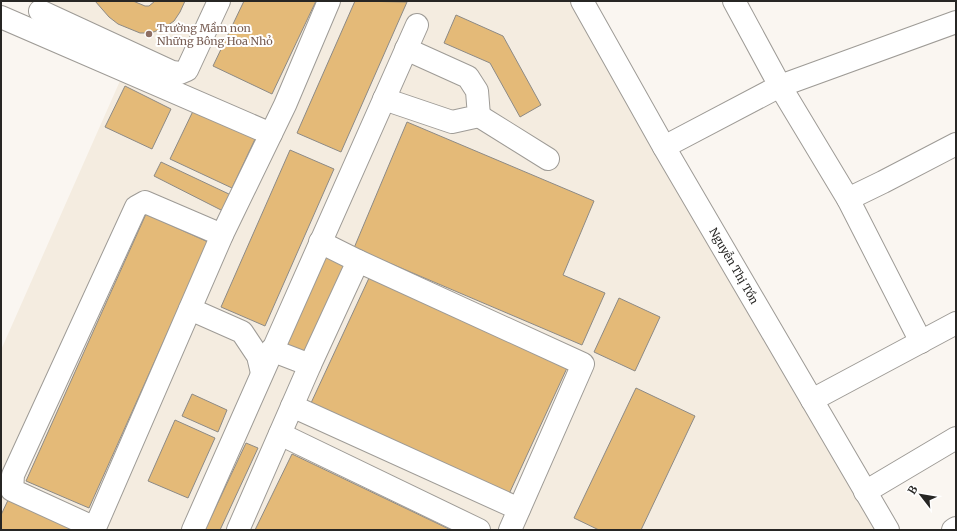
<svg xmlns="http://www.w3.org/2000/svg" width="957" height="531" viewBox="0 0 957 531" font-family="Merriweather,serif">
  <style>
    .built { fill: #f4ece0 }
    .building { fill: #e4ba78; stroke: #8d8a85 }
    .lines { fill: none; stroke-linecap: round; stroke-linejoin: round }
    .minor-casing { stroke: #9e9b96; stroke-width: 24 }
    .minor { stroke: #fff; stroke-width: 22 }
    .education-dot { fill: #8d6e63; stroke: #fff; stroke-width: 1.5 }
    .labels { text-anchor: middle; stroke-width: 4; stroke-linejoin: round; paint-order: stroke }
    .education-label { font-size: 11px; fill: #785e54; stroke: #fff; text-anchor: start }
    .street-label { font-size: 11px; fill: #272624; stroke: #fff }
  </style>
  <rect width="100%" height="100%" fill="#faf6f1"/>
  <!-- built -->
  <g class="built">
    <polygon points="26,1 215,1 185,67 172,68"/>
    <polygon points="223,1 572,1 878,530 1,530 1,350 131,56 171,75"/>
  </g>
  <!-- building -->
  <g class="building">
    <polygon points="95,1 133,1 145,6 149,6 155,1 185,1 180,12 174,21 164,28 151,33 140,33 118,24 109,17"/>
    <polygon points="244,1 316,1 272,94 213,66"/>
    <polygon points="355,1 407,2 341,152 297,133"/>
    <polygon points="456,15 503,36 541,105 520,117 490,63 444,43"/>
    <polygon points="125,86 171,109 152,149 105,127"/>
    <polygon points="194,109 256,137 232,188 170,159"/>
    <polygon points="407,122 594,201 563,275 605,293 582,345 354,248"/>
    <polygon points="290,150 334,169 265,326 221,307"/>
    <polygon points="161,162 231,195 223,211 154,176"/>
    <polygon points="146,214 208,242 89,508 26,481"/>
    <polygon points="323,252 348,263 308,355 283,344"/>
    <polygon points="369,278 567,368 509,494 311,403"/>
    <polygon points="619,298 660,317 635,371 594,352"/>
    <polygon points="636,388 695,416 641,530 599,530 574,518"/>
    <polygon points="192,394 227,410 218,432 182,416"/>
    <polygon points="175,420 215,438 188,498 148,481"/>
    <polygon points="246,443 258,448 220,530 205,530"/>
    <polygon points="292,454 451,530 255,530"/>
    <polygon points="9,498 78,530 1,530 1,515"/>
  </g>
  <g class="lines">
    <defs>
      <g id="minor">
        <polyline points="582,1 664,147 888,530"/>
        <polyline points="734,1 780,86 848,199 921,342"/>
        <polyline points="40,11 172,72 180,73 187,70 219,1"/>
        <polyline points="1,17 271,134"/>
        <polyline points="384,99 452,122 479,116 477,91 468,77 406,49"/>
        <polyline points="479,116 548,159"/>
        <polyline points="664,147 780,86 956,22"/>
        <polyline points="848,199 883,182 956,144"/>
        <polyline points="320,242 358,261"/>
        <polyline points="190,309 242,332 258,356 262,373"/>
        <polyline points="310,365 358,261 583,364 510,530"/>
        <polyline points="812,400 956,323"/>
        <polyline points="292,406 519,509"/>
        <polyline points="280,434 479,530"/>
        <polyline points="865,492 956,438"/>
        <polyline points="95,528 12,490 13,475 136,207 145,202 222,235"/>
        <polyline points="94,530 222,235 285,105 329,1"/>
        <polyline points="193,530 417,25"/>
        <polyline points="238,530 310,365 271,350"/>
        <polyline points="953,530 956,528"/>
      </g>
    </defs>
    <!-- minor casing -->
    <use href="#minor" class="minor-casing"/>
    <!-- minor -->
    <use href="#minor" class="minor"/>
  </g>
  <!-- markers -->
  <circle class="education-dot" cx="149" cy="34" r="4"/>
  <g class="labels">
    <!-- education labels -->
    <g class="education-label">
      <text x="157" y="32">Trường Mầm non<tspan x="157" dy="13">Những Bông Hoa Nhỏ</tspan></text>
    </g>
    <!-- street labels -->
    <g class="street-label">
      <text transform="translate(734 266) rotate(60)" y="4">Nguyễn Thị Tồn</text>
    </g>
  </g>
  <!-- border -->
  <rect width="957" height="531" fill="none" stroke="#272624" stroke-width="4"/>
  <!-- north arrow -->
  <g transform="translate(921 495) rotate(301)" stroke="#ffffff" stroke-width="3" paint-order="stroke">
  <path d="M0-3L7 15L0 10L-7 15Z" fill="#272624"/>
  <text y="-6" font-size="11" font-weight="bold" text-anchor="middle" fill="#272624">B</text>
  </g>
</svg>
